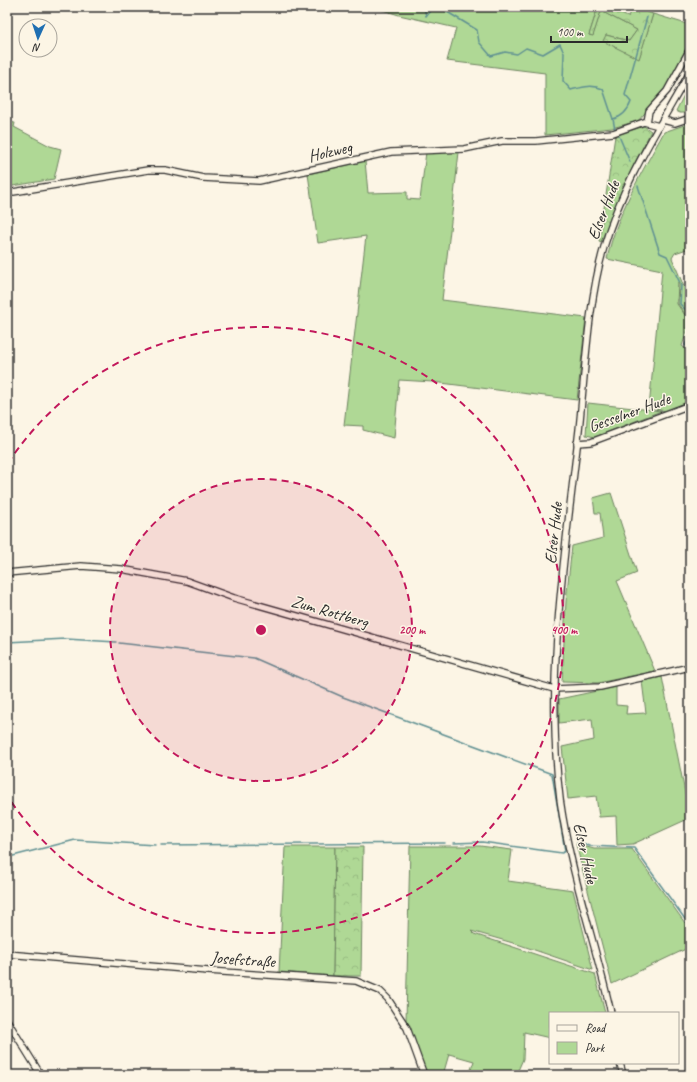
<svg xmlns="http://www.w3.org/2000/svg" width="697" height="1082" viewBox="0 0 697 1082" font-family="Caveat,sans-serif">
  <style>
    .green { fill: #afd895; stroke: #6d8260 }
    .forest { fill: url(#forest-crowns); stroke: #6d8260 }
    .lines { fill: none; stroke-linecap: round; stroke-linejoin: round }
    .stream { stroke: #5f9092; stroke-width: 1.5 }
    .minor-casing { stroke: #2b2b2b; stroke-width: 8 }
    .minor { stroke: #fcf5e5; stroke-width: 5.5 }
    .ring { fill: none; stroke: #c2185b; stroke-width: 2; stroke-dasharray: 7 5 }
    .labels { text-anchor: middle; stroke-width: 3; stroke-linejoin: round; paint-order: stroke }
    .street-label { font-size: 17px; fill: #2b2b2b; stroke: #fcf5e5 }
    .centre { fill: #c2185b; stroke: #fcf5e5; stroke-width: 2 }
    .ring-label { font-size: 12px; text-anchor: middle; font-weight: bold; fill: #c2185b; stroke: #fcf5e5; stroke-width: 3; stroke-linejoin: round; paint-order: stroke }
  </style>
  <defs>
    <pattern id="forest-crowns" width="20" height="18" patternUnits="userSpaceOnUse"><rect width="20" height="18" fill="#afd895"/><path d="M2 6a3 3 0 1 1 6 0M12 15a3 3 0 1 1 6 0" fill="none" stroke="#97ba81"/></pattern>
  </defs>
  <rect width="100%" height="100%" fill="#fcf5e5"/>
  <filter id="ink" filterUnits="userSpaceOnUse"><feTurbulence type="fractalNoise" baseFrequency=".025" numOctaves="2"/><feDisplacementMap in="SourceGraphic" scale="8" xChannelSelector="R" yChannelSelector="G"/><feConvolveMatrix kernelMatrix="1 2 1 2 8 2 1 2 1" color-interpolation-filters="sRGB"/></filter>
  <g filter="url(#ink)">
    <!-- green -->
    <g class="green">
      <polygon points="373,7 598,7 589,35 593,35 601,11 637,30 629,41 606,35 639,58 653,14 690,25 690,41 665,90 638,121 612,128 545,135 545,73 447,61 456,28 399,15"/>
      <polygon points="690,83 688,92 690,108 686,113 680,113 676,111"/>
      <polygon points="7,122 15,123 14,127 50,146 61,149 54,179 7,187"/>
      <path d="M690,123V248L675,253L672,258L690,301V321L678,304L679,285L678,282L677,304L690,322L682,346L690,352V401L666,411L649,408L662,270L607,259C617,213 642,172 664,132Z"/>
      <polygon points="426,152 459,152 442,300 586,318 577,400 433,382 399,380 394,438 363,430 363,426 344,425 366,236 318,243 308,174 365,161 368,193 407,192 407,199 420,200"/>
      <polygon points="588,403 661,411 595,437 586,435"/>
      <polygon points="611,493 637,573 617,581 655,671 598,683 562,682 566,601 572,546 603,538 600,513 595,513 593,498"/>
      <polygon points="662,677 690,818 633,844 617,845 616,816 599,817 596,796 568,799 562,747 594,740 592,719 559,723 559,699 616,687 616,705 627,706 626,714 646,713 642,681"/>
      <polygon points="576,844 594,849 632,849 690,930 690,947 612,984"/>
      <polygon points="410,846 480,846 512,850 508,881 573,890 593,970 520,945 471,931 474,934 595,974 605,1013 550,1013 550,1038 524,1032 523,1059 516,1075 469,1075 474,1061 449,1054 443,1075 427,1075 406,1021"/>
      <polygon points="285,847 335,847 333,976 279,972"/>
    </g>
    <!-- forest -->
    <g class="forest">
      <polygon points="598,7 604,7 628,17 632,7 653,14 639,59 603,41 606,35 629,41 637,30 601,11 593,36 589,35"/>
      <polygon points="644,126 651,131 622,189 601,242 599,241 615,136"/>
      <polygon points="335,847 363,847 361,976 333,976"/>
    </g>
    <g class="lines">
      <!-- stream -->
      <g class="stream">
        <polyline points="424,7 426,16 433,7"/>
        <path d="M439,7L477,30L479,42L491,56L505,52L517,54L526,48L543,54L560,44L564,53L563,81L571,90C583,87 591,84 603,89L613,119"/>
        <path d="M615,130L613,119C623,117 628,110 631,102L625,95L647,17"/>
        <polyline points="619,136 630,162"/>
        <polyline points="638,186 660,253 667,256 681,285 680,304 690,314"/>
        <polyline points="690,334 685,345 690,349"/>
        <polyline points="7,642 66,639 116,642"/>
        <polyline points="119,643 254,658 343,697 552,774 565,851 562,853 482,842 454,843"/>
        <polyline points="577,843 590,846 634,848 690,926"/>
        <polyline points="161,845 445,843"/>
        <polyline points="13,856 75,840 155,845"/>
      </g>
      <defs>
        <g id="minor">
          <polyline points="663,120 675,123 690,118"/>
          <polyline points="647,122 649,111 667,91 690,49"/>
          <polyline points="7,193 148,170 165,170 203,178 259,181 391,152 464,149 502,141 536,141 613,133 644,122 659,126"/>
          <polyline points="577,443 591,442 690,405"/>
          <polyline points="7,573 81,566 121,569 187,581 234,598 554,689 600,687 690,667"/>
          <polyline points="7,954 208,971 356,981 380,991 388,999 407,1028 424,1075"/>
          <path d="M611,1013C595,942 570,872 560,799C545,677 565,552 579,430C585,373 588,302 604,247C622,184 658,129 690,72"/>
          <polyline points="7,1020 41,1075"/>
          <polyline points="620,1063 623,1075"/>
        </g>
      </defs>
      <!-- minor casing -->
      <use href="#minor" class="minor-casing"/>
      <!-- minor -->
      <use href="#minor" class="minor"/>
    </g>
  </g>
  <!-- distance rings -->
  <circle cx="261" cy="630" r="151" fill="#c2185b" fill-opacity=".12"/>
  <g class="ring">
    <circle cx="261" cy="630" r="151"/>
    <path d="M8 463A303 303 0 1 1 8 797"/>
  </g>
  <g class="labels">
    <!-- street labels -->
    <g class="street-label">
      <text transform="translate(330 151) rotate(-13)" y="6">Holzweg</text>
      <text transform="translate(603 210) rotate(-69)" y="6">Elser Hude</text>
      <text transform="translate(629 412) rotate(-20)" y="6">Gesselner Hude</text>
      <text transform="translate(553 533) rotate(-84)" y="6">Elser Hude</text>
      <text transform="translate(330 611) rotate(16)" y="6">Zum Rottberg</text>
      <text transform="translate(586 853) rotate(77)" y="6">Elser Hude</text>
      <text transform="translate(243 959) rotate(4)" y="6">Josefstraße</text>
    </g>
  </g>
  <circle cx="261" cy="630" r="6" class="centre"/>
  <g class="ring-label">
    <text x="412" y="634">200 m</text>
    <text x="564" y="634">400 m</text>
  </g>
  <!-- margin -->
  <rect width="697" height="1082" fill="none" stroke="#fcf5e5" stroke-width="24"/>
  <rect x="12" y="12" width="673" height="1058" fill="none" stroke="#2b2b2b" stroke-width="1.5" filter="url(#ink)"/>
  <!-- legend -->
  <rect x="549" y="1012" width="130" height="52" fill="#fcf5e5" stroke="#a8a49b"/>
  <rect x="557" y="1025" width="20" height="6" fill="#fcf5e5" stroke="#a8a49b"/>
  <text x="585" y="1032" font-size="12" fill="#2b2b2b">Road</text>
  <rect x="557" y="1042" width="20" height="12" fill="#afd895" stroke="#a8a49b"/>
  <text x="585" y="1052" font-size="12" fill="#2b2b2b">Park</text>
  <!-- north arrow -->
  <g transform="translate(38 38) rotate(183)"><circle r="19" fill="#fcf5e5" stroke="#a8a49b"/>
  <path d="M0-3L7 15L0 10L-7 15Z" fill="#1f6fb2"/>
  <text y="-6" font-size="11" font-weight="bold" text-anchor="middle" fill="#2b2b2b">N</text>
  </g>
  <!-- scale -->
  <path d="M551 36v6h76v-6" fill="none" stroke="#2b2b2b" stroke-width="2"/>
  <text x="557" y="36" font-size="12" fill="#2b2b2b" stroke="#fcf5e5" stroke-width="3" paint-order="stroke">100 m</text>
</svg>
